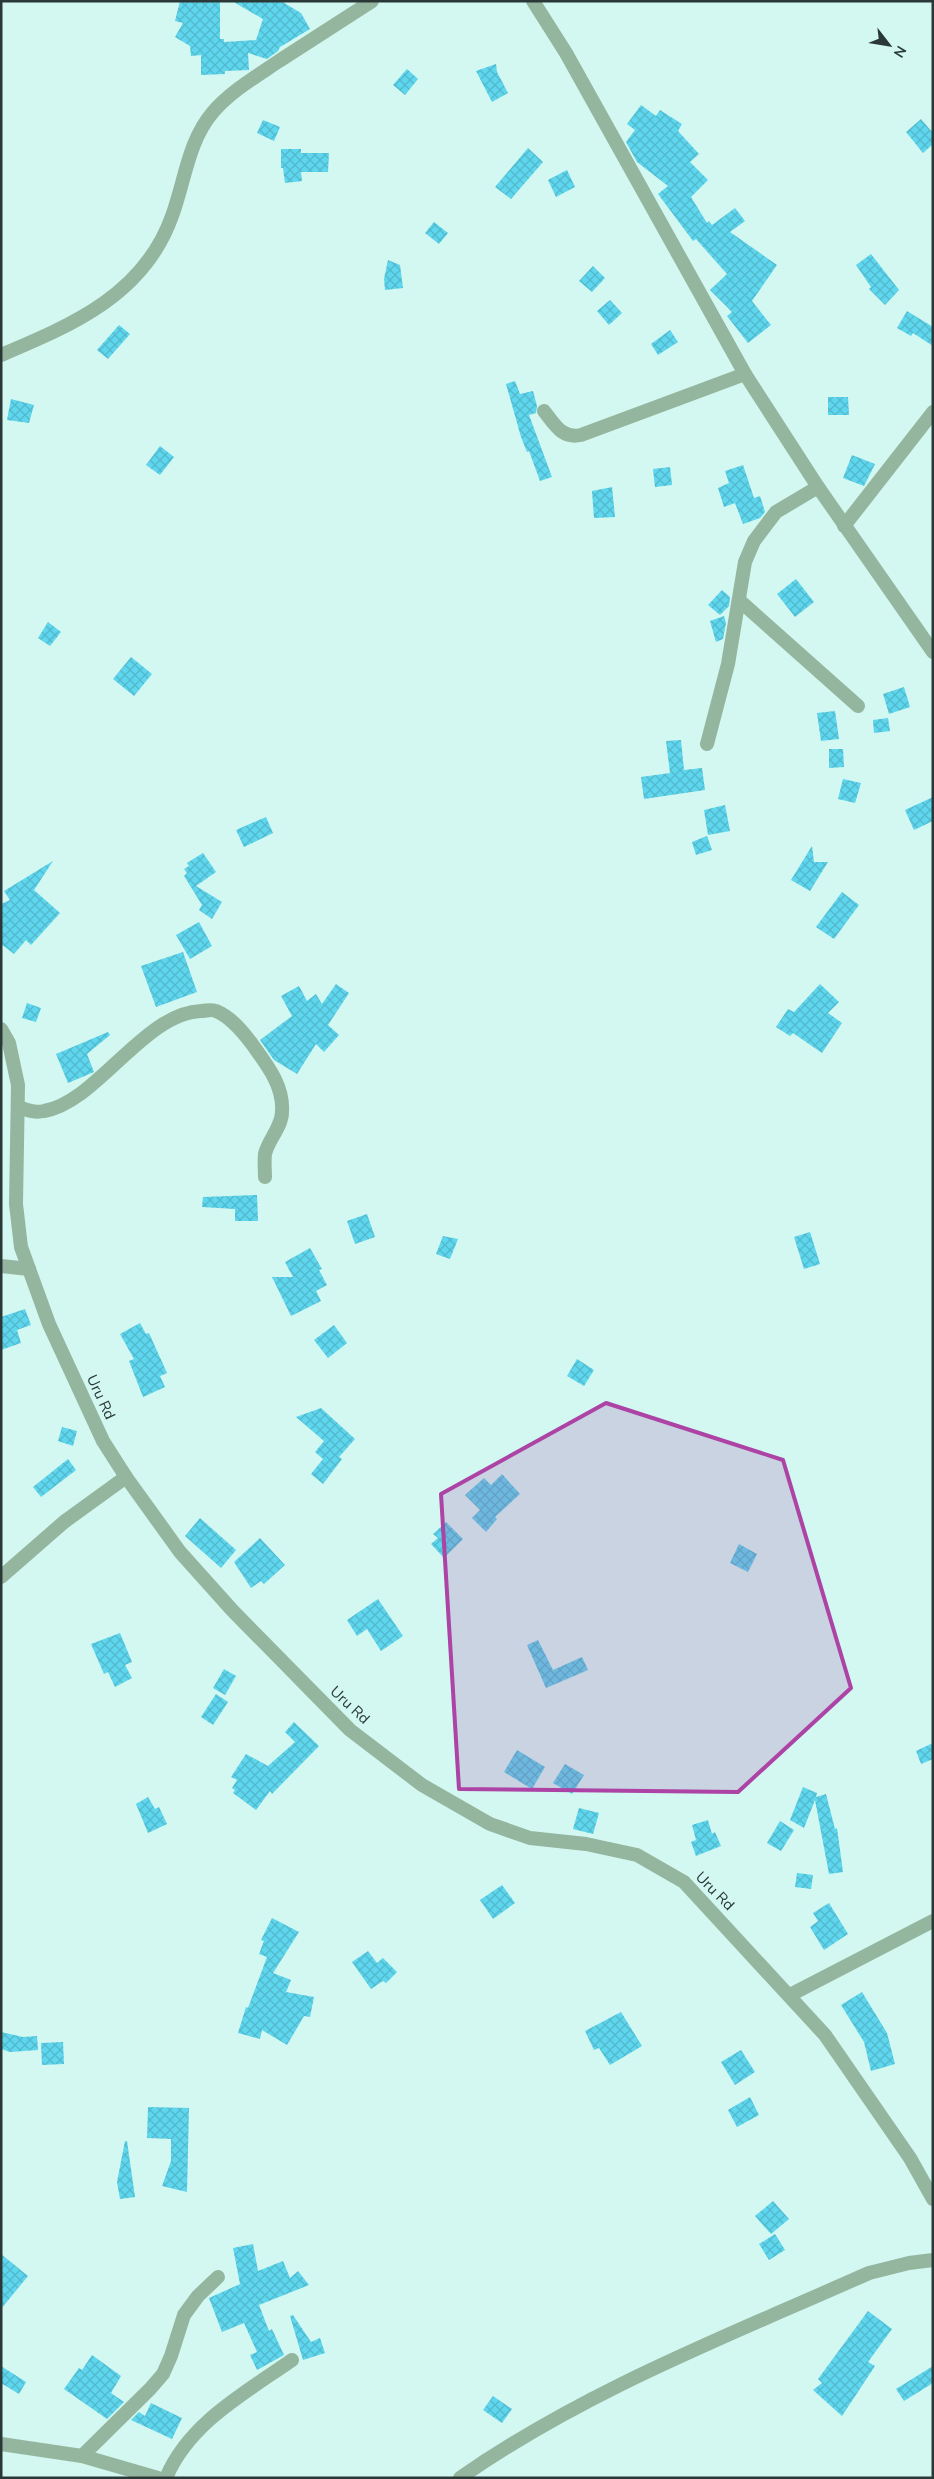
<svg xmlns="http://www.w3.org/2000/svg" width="934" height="2479" viewBox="0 0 934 2479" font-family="'Nunito Sans',sans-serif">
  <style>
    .building { fill: url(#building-cross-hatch) }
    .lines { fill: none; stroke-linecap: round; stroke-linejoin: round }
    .minor { stroke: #95b69e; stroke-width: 14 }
    .tertiary { stroke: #95b69e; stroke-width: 14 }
    .marked { fill: #ac43a5; fill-opacity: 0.2; stroke: #ac43a5; stroke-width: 4; stroke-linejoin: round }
    .labels { text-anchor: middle; stroke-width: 5; stroke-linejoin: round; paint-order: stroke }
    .street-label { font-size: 15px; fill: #2a3937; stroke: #d2f8f1 }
  </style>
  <defs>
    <pattern id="building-cross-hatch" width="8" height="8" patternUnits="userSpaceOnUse" patternTransform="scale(1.25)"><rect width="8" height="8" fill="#5ed6ed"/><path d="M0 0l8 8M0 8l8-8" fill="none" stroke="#52b8cc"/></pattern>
  </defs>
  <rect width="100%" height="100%" fill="#d2f8f1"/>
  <!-- building -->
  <g class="building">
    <polygon points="180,1 220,1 220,39 224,39 224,42 256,40 263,19 232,1 281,1 301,13 310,29 280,47 278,51 267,59 248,53 249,70 225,71 225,74 201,75 201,55 191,56 190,46 175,37 183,23 175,21"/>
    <polygon points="496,64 497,72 508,93 492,102 476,71"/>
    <polygon points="407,69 418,79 405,95 393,85"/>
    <polygon points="641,105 656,116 660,110 682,124 678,131 699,154 690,162 708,180 691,197 707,223 709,221 712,225 735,208 745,221 730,232 777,265 752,301 771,325 748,343 727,316 732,312 710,290 727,274 696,239 693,241 658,194 668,186 637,162 626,142 635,130 627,124"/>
    <polygon points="921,119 933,133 933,144 923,153 906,132"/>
    <polygon points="263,120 280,127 274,141 257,133"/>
    <polygon points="528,148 543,162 511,199 495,187"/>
    <polygon points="281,149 301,149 301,153 329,153 328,172 301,172 302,181 285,183 283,168 281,168"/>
    <polygon points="567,170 575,187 556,197 548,180"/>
    <polygon points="434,222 448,233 439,244 425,233"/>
    <polygon points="871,254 899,290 885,305 869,289 871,287 856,265"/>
    <polygon points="388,260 400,265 403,288 385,290 384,279"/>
    <polygon points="593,266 605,278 592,292 579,281"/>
    <polygon points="610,300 622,313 609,325 597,311"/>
    <polygon points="907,311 933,327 933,346 913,333 911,336 897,328"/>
    <polygon points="119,325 130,334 108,359 97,350"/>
    <polygon points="670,330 678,342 658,355 651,344"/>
    <polygon points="515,381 520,394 533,391 537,406 536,413 529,415 552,477 540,481 529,451 527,452 521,437 506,384"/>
    <polygon points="828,397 848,397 849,415 828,415"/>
    <polygon points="11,399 34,405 29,423 7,420"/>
    <polygon points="160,446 174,457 160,475 146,465"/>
    <polygon points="852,455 875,464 864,486 843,478"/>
    <polygon points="743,465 754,498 760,496 765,512 760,518 743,524 735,503 724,507 718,488 729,483 725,471"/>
    <polygon points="670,467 672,485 655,487 653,469"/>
    <polygon points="612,487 615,517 594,518 592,491"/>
    <polygon points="796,579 814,602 795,617 777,594"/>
    <polygon points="722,590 730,597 729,606 720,615 708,605"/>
    <polygon points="724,616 726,623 723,639 716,642 710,621"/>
    <polygon points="48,622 61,632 50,646 38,638"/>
    <polygon points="131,657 152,674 134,696 113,679"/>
    <polygon points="904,687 910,707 889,714 883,694"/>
    <polygon points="835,711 839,739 821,741 817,713"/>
    <polygon points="888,718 890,731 874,733 873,720"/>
    <polygon points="681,740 684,770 702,768 705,790 644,799 641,777 670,773 666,741"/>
    <polygon points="829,749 843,749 844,767 829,768"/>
    <polygon points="843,779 861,783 855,803 838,799"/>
    <polygon points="933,797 933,821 914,830 905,810"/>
    <polygon points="725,805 730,831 708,835 704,810"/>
    <polygon points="266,817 273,833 244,847 236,830"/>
    <polygon points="707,836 712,850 696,855 692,842"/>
    <polygon points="812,846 814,862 828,862 810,891 791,880"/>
    <polygon points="203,853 216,872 196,886 222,902 212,919 199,910 202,905 184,876 187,873 184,869 189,866 187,863"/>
    <polygon points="53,861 34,890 60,913 31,945 26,940 14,954 1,944 1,904 10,900 4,891"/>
    <polygon points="842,892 859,905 834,939 816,927"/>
    <polygon points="199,922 212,946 190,959 176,935"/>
    <polygon points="183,952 197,992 156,1007 141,966"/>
    <polygon points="336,984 349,993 328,1025 339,1035 324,1052 316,1044 297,1074 274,1060 260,1040 292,1016 281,996 299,986 307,1001 316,994 322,1004"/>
    <polygon points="820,984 839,1002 828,1013 842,1023 822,1053 793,1033 790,1036 776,1027 788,1009 794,1012"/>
    <polygon points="27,1003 41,1008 36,1022 22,1018"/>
    <polygon points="108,1032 110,1035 87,1054 94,1072 68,1083 56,1054"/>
    <polygon points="257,1195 258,1221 235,1221 235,1209 202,1207 203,1197"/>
    <polygon points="367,1214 375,1237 355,1244 347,1221"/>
    <polygon points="810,1232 820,1264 804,1269 794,1237"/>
    <polygon points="443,1236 458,1239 450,1259 436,1254"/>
    <polygon points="310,1248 322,1269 319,1270 327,1285 316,1291 321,1301 291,1316 272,1277 293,1277 285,1262"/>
    <polygon points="25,1309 31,1325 17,1330 21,1343 1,1350 1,1317"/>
    <polygon points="140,1323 146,1334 149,1333 167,1373 160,1376 165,1387 143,1397 129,1361 134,1359 120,1334"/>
    <polygon points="334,1325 347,1343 328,1358 314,1340"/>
    <polygon points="577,1359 594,1370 584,1386 567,1376"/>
    <polygon points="321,1408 355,1439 339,1457 342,1459 323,1484 311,1474 323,1459 315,1452 324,1441 296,1417"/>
    <polygon points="62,1427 77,1431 73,1446 58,1441"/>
    <polygon points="68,1459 76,1470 41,1497 33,1487"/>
    <polygon points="502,1474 520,1494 495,1517 497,1519 486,1532 472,1518 480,1510 465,1495 484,1478 491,1485"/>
    <polygon points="200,1518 236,1550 221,1568 185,1536"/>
    <polygon points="446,1522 463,1539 444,1558 431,1544 438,1538 433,1534"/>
    <polygon points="260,1538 285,1565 264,1584 261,1581 251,1588 234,1562"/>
    <polygon points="739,1544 757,1554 748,1572 730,1563"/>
    <polygon points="378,1599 403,1636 381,1651 367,1629 357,1636 347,1620"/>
    <polygon points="120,1633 132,1662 125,1665 132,1678 115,1687 108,1672 104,1674 91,1644"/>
    <polygon points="538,1640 553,1670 582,1657 588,1670 546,1688 527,1645"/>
    <polygon points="224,1669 236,1676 225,1695 213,1688"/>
    <polygon points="216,1694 228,1702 213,1725 201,1717"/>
    <polygon points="294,1722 319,1746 272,1794 270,1791 256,1810 233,1793 235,1790 232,1788 237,1780 231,1777 246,1754 268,1766 295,1742 285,1732"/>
    <polygon points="933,1743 933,1759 921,1764 916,1751"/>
    <polygon points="517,1750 545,1767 532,1789 504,1772"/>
    <polygon points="565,1764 584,1775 572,1794 553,1783"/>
    <polygon points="803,1787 817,1793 816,1797 826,1794 835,1829 837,1828 843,1872 829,1874 815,1800 804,1828 790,1820"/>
    <polygon points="148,1797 155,1809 159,1807 167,1824 148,1833 136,1804"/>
    <polygon points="579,1808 599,1813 593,1834 573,1829"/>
    <polygon points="708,1820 712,1834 715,1832 721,1846 696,1856 691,1842 696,1840 692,1825"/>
    <polygon points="780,1821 794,1830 781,1851 767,1843"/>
    <polygon points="797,1873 813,1875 811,1889 795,1887"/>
    <polygon points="502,1885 515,1903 493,1919 480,1900"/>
    <polygon points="829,1903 848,1934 824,1950 810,1927 818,1921 813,1913"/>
    <polygon points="272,1918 299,1932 273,1973 291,1980 286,1992 314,1997 310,2017 304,2016 287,2045 262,2030 260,2039 238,2033 246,2007 248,2008 267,1957 259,1954 264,1941 261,1940"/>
    <polygon points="368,1951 377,1963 383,1958 397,1972 386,1983 383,1981 371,1989 352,1962"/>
    <polygon points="862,1992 887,2033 895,2064 871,2071 864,2042 841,2005"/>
    <polygon points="621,2012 642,2046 610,2065 599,2048 594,2050 585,2031"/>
    <polygon points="1,2032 23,2037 37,2036 38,2050 10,2052 1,2049"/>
    <polygon points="63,2042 64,2064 42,2065 41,2043"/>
    <polygon points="741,2050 755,2072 735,2085 721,2062"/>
    <polygon points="750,2097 759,2115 737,2127 728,2110"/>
    <polygon points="148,2107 189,2108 187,2192 162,2186 171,2161 171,2139 147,2138"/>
    <polygon points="125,2141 127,2141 135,2197 120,2199 117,2182"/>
    <polygon points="773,2201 789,2219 771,2234 755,2216"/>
    <polygon points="775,2234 785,2250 769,2260 759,2244"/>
    <polygon points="253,2244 258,2271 283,2261 290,2278 298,2271 309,2285 259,2305 269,2331 272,2329 284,2355 257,2370 250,2355 257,2352 244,2323 222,2332 209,2298 240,2284 233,2248"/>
    <polygon points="1,2254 28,2276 1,2309"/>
    <polygon points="868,2311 892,2329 868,2362 875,2366 842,2416 813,2390 822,2383 818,2379"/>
    <polygon points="293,2315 311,2342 320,2338 325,2353 303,2360 290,2316"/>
    <polygon points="92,2355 121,2376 111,2393 124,2402 107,2419 64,2389 79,2368 82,2370"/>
    <polygon points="1,2366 26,2382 19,2394 1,2383"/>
    <polygon points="933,2366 933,2383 904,2401 896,2389"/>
    <polygon points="493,2396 512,2409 502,2423 483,2410"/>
    <polygon points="151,2403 182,2418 172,2439 131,2420 139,2412 145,2416"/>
  </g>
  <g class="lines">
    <!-- minor -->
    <g class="minor">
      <polyline points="533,1 566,53 745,374 818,487 933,652"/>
      <path d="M1,355C72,325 144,295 172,216C185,181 188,141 213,112C231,91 257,76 279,61C310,41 341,21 372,1"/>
      <path d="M544,411C555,425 562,439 581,435L745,374"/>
      <polyline points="844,526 933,412"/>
      <polyline points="740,601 858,706"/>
      <polyline points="707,744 728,664 745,562 754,541 776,512 818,487"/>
      <path d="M18,1107C27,1110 34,1113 44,1111C96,1103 144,1013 201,1011C206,1011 212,1009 216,1011C231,1017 243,1032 252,1044C267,1065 284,1086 282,1112C282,1127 268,1140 265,1154C264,1162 265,1170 265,1177"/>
      <polyline points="1,1266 29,1269"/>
      <polyline points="1,1577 64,1522 126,1477"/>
      <polyline points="790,1995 933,1921"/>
      <polyline points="1,2444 82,2456 158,2478"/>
      <polyline points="82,2456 150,2389 163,2374 171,2356 184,2315 198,2296 218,2277"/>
      <path d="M166,2478C189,2423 245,2393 292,2360"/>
      <path d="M460,2478C586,2390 730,2335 869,2273L909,2263L933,2260"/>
    </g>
    <!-- tertiary -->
    <polyline class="tertiary" points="1,1029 9,1043 18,1085 16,1204 21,1247 49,1324 103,1441 126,1477 180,1552 232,1610 350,1730 422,1785 490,1824 530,1838 586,1844 637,1855 684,1882 825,2035 910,2158 933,2199"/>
  </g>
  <!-- marked area -->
  <path class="marked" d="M606,1403L783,1460L851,1688L738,1792L459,1789L441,1494Z"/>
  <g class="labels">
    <!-- street labels -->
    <g class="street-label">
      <text transform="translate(101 1397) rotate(65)" y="5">Uru Rd</text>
      <text transform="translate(350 1705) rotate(43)" y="5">Uru Rd</text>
      <text transform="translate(715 1891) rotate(45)" y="5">Uru Rd</text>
    </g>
  </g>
  <!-- border -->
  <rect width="934" height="2479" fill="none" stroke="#2a3937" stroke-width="5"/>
  <!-- north arrow -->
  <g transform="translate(889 45) rotate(121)" stroke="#d2f8f1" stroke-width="4" paint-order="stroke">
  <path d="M0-4L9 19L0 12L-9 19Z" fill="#2a3937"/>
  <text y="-8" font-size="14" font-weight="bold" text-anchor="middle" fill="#2a3937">N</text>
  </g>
</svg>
